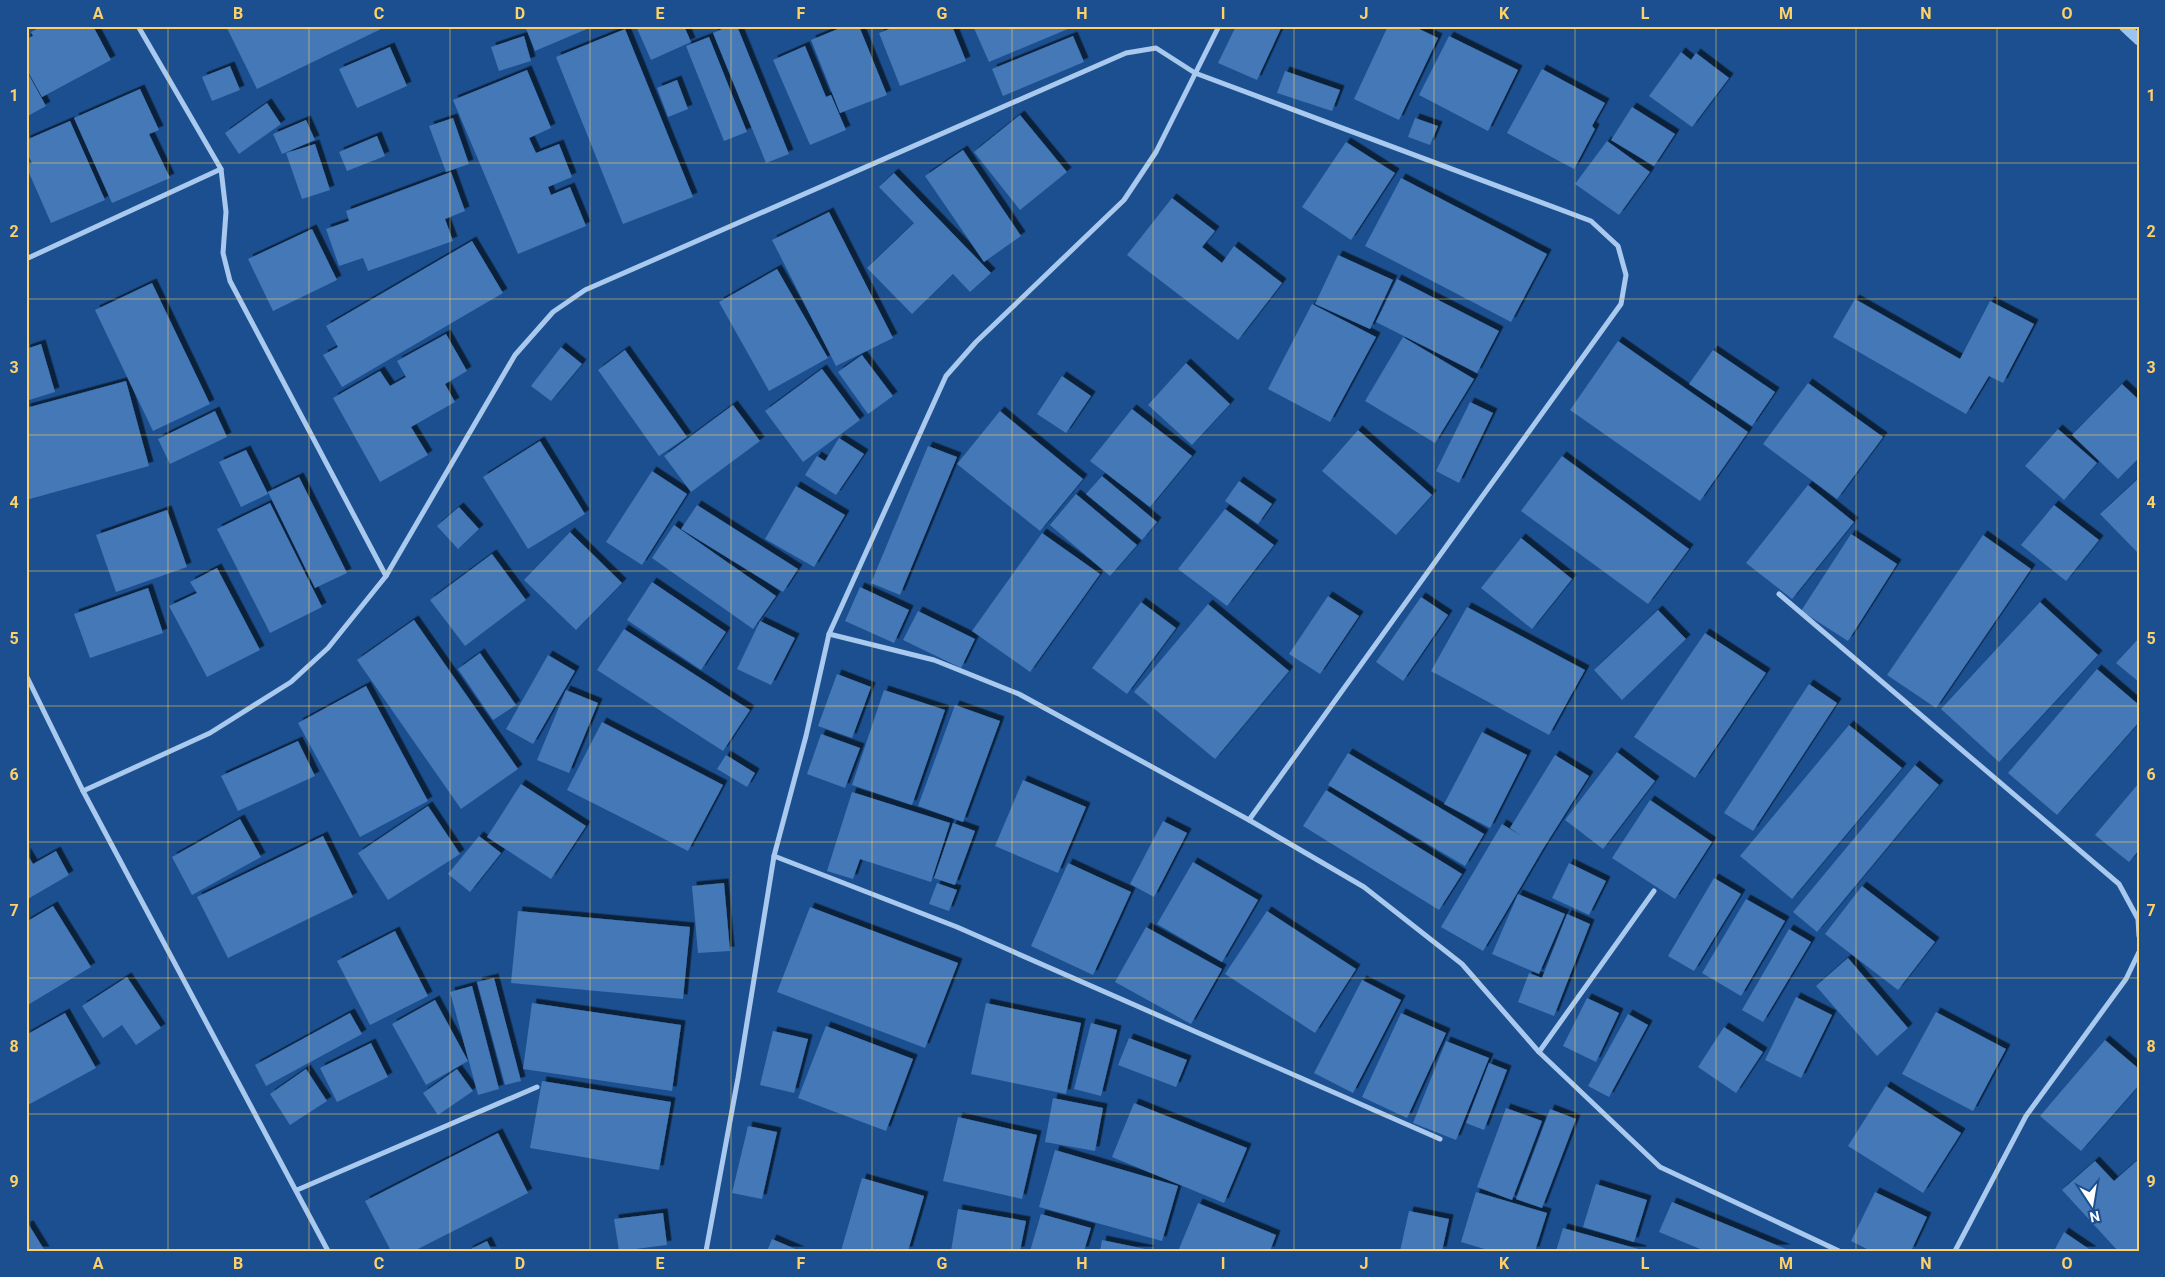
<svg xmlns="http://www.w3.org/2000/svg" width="2165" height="1277" viewBox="0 0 2165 1277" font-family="Roboto,sans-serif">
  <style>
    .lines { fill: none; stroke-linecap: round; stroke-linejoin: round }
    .stream { stroke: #9cc4f0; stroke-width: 11 }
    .building { fill: #4478b7; filter: url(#shadow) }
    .minor { stroke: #a9c9ee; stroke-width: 5 }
    .grid { fill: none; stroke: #ffd166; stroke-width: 1; stroke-opacity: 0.55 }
    .neatline { fill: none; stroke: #ffd166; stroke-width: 2 }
    .grid-label { font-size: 16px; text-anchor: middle; font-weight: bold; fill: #ffd166 }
  </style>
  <defs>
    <filter id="shadow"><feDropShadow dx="4.5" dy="-4.5" stdDeviation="0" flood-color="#0009"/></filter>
  </defs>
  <rect width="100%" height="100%" fill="#1b4f8f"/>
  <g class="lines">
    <!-- stream -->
    <polyline class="stream" points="2124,26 2139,40"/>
  </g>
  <!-- building -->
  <g class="building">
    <polygon points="42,26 93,26 111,60 42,97 26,68 26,54 28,53 26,39 33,36 31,32"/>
    <polygon points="226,26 379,26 381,29 257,89"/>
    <polygon points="525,26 594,26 535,51"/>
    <polygon points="636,26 684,26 691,42 651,60"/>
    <polygon points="729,26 737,26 789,154 766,163 713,33"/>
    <polygon points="845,26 859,26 887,95 840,113 811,40"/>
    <polygon points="897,26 952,26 966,61 900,86 879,33"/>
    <polygon points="973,26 1044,26 1047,33 1044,26 1075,26 989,62"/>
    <polygon points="1236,26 1282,26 1257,80 1218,63"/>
    <polygon points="1388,26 1413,26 1438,38 1399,120 1354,99"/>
    <polygon points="625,29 693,197 623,224 556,57"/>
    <polygon points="524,36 531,61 499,71 491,47"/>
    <polygon points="1073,36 1084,62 1003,96 992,69"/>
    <polygon points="1449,36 1518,70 1488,131 1419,95"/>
    <polygon points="709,37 747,132 724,141 686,46"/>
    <polygon points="805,46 826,97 831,95 846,130 810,145 773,60"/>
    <polygon points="390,47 407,86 357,108 339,69"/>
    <polygon points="1681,52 1691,60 1696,53 1729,78 1692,127 1649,96"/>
    <polygon points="230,66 240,90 212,101 202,77"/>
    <polygon points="1542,69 1605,103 1592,126 1595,129 1574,169 1507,133"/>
    <polygon points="26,70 46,106 26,117"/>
    <polygon points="527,70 551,128 529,138 536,153 559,144 572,177 548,187 551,195 570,187 586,226 518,254 453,100"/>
    <polygon points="1285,71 1340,90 1332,111 1277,93"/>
    <polygon points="677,80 688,109 668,117 657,88"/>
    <polygon points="140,89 159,130 149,134 170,178 112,203 74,118"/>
    <polygon points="267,103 281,124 239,154 225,133"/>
    <polygon points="1632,107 1675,134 1654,166 1611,140"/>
    <polygon points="1020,115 1067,172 1020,210 974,152"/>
    <polygon points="453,118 469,164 446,172 429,126"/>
    <polygon points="1415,118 1438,126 1430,145 1408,137"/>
    <polygon points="306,120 315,140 282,154 273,134"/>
    <polygon points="70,121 105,200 51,223 26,166 32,163 26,151 26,140"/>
    <polygon points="377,136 385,156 347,171 339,152"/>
    <polygon points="1607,141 1650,172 1619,215 1575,184"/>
    <polygon points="1346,142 1395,173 1351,240 1302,207"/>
    <polygon points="315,144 330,190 302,199 286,153"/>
    <polygon points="963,150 1021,236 984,262 925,176"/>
    <polygon points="451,172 465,211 445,219 453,241 368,271 363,258 339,266 326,229 349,221 346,211"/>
    <polygon points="894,173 991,273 970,292 953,274 912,314 867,268 914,223 879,187"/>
    <polygon points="1401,178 1547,254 1511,322 1365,246"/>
    <polygon points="1172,198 1215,231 1202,247 1222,263 1234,246 1282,283 1238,340 1127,255"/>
    <polygon points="829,212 893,338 836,366 772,240"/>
    <polygon points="312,229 337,280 273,311 248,259"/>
    <polygon points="472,241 503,293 342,387 323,355 338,347 326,326"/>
    <polygon points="1338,255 1393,280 1370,329 1315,304"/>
    <polygon points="777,269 828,358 769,391 719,302"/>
    <polygon points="1397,279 1499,331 1477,373 1376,322"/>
    <polygon points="152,283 210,404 153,431 95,310"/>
    <polygon points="1855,299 1960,359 1990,301 2034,324 2003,383 1989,376 1966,414 1833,337"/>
    <polygon points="1312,304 1376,337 1330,422 1268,389"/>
    <polygon points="446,334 467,371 445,384 455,402 411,427 428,455 380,482 333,398 380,371 390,386 406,377 397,361"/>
    <polygon points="1403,337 1474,379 1435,443 1365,401"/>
    <polygon points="1618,341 1748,432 1700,501 1570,410"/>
    <polygon points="41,344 55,392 26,401 26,349"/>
    <polygon points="561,347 582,364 551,401 531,386"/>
    <polygon points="625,350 687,437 659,456 598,370"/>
    <polygon points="1713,350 1775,392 1752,426 1689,384"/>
    <polygon points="862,355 893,396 868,414 838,372"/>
    <polygon points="1186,363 1230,404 1192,445 1148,405"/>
    <polygon points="822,369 860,420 803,462 765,411"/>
    <polygon points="1062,376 1091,396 1066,433 1037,414"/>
    <polygon points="126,381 149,466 26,500 26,408"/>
    <polygon points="1808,383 1883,437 1837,499 1763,444"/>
    <polygon points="2122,384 2139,400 2139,458 2118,479 2072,435"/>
    <polygon points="1470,402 1493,413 1459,483 1436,471"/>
    <polygon points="733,405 760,441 691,492 664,456"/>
    <polygon points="1132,409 1192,456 1150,507 1090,461"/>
    <polygon points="215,411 227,437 170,464 158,439"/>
    <polygon points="1000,411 1083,479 1040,531 957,464"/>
    <polygon points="2058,429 2097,463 2064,500 2025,466"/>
    <polygon points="1358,430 1432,495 1396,535 1322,471"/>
    <polygon points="839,438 864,454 836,495 805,475 817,456 825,461"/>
    <polygon points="540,441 585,514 528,549 483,477"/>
    <polygon points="928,446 957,457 900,595 871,583"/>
    <polygon points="246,450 268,494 241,507 219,462"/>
    <polygon points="1562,456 1689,549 1648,604 1521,511"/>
    <polygon points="652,471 687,494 642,565 606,542"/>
    <polygon points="1102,476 1157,522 1142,540 1086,494"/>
    <polygon points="299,477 347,573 315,588 268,492"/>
    <polygon points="2139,478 2139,554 2100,514"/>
    <polygon points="1239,481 1272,504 1258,524 1225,501"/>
    <polygon points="1808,485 1854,522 1792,599 1746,563"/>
    <polygon points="796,486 845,515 814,567 765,539"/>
    <polygon points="1076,494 1137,545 1110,576 1050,525"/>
    <polygon points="270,503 322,607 270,633 217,529"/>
    <polygon points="697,505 798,569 783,592 681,529"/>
    <polygon points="2054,505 2099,540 2066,581 2021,545"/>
    <polygon points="459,507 479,529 458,549 437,526"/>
    <polygon points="1225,509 1274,545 1227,606 1178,569"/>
    <polygon points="167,510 187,567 116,592 96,535"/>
    <polygon points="674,525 776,596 753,629 652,558"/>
    <polygon points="570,532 622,583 576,630 524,580"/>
    <polygon points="1042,533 1100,574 1030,672 972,631"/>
    <polygon points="1851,534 1897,564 1848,641 1801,611"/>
    <polygon points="1983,535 2031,569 1936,708 1887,675"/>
    <polygon points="1521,538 1572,579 1532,629 1481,588"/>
    <polygon points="492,554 526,600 465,646 430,600"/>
    <polygon points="217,568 260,650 207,677 169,606 197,593 190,582"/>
    <polygon points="652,582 726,632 701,670 627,620"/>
    <polygon points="860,587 909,610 894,643 845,621"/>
    <polygon points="148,588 163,633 90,658 74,614"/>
    <polygon points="1328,596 1359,616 1320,674 1289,654"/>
    <polygon points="1421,597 1448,615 1403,681 1376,662"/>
    <polygon points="1141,602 1176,628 1127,694 1092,668"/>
    <polygon points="2040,602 2098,655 1999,762 1941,709"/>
    <polygon points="1208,604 1289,671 1215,759 1134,692"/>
    <polygon points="1467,607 1585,670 1549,735 1431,671"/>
    <polygon points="1658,610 1686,639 1622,700 1594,670"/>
    <polygon points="918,611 975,639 961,668 903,640"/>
    <polygon points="414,620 518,769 461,809 357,660"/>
    <polygon points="760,621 795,638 771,685 737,669"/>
    <polygon points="624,629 750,710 723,751 597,670"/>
    <polygon points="1705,633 1766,673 1695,778 1634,737"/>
    <polygon points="2139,638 2139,682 2116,663"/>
    <polygon points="480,653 516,705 493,720 458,669"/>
    <polygon points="548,655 575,671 533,744 506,729"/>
    <polygon points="2097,669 2139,705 2139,722 2057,815 2008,773"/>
    <polygon points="837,674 871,687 852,738 818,726"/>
    <polygon points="1809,684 1837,703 1753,831 1724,813"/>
    <polygon points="366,686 428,801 360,837 298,723"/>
    <polygon points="566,690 598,703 569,773 537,760"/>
    <polygon points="884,690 945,710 912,805 852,785"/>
    <polygon points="955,705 1000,721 963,822 918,806"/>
    <polygon points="602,722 723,785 688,851 567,790"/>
    <polygon points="1849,725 1902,768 1792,899 1740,856"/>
    <polygon points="1482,732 1527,755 1490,828 1444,804"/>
    <polygon points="821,734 860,748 845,788 807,774"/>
    <polygon points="298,741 315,776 238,811 221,776"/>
    <polygon points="1617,752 1655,781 1603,849 1565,820"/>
    <polygon points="1348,753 1484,834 1465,866 1328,785"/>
    <polygon points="726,755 755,773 747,787 717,769"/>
    <polygon points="1555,755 1589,776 1543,849 1483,951 1441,927 1502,824 1520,835 1510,828"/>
    <polygon points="1915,765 1939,785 1817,932 1793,912"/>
    <polygon points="1023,780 1086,807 1058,873 995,846"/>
    <polygon points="2139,783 2139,850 2129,862 2095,835"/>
    <polygon points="521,784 586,826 551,879 487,837"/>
    <polygon points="1326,790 1462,874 1439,910 1303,826"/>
    <polygon points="852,792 950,823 931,882 860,859 853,879 827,871"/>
    <polygon points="1650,800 1712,842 1675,899 1612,858"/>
    <polygon points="428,806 460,854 388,900 358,853"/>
    <polygon points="240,819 261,857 192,895 172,857"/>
    <polygon points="1163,821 1187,833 1154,897 1130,884"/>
    <polygon points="953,823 975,831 955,885 934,878"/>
    <polygon points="323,836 353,897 228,958 197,897"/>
    <polygon points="479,836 501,853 470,892 448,874"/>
    <polygon points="56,851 69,875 26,900 26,852 33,864"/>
    <polygon points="1193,862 1258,900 1222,962 1157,924"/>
    <polygon points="1068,863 1131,892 1093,975 1031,946"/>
    <polygon points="1569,863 1606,881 1589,915 1552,898"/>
    <polygon points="1714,878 1741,894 1694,971 1668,956"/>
    <polygon points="724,883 730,951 698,953 692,886"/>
    <polygon points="937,883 957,890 949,911 929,904"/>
    <polygon points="1862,886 1935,942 1898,990 1825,934"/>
    <polygon points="1518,894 1565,914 1539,974 1492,954"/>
    <polygon points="1746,899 1785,921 1741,996 1702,973"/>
    <polygon points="53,906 91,967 26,1006 26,922"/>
    <polygon points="810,907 958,963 925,1048 777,992"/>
    <polygon points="518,911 690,927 683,999 511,983"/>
    <polygon points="1267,911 1356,969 1315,1033 1225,974"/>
    <polygon points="1567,914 1590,924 1554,1016 1518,1002 1529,973 1542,978"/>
    <polygon points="1146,927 1222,969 1191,1024 1115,982"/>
    <polygon points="1789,929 1811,942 1763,1022 1742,1010"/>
    <polygon points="395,931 428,996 370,1025 337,961"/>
    <polygon points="1848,958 1908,1028 1877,1056 1816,986"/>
    <polygon points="127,977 161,1028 136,1045 122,1025 103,1038 82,1006"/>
    <polygon points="494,978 521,1081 505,1085 477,982"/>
    <polygon points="1362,980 1401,1000 1353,1093 1314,1073"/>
    <polygon points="472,986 499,1089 478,1095 450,992"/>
    <polygon points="1796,997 1832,1015 1801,1078 1765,1060"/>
    <polygon points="1587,998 1619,1013 1596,1062 1563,1046"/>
    <polygon points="435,1000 468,1061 426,1085 392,1024"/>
    <polygon points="532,1003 681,1025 672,1091 523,1069"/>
    <polygon points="986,1003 1081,1023 1066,1094 971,1074"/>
    <polygon points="1936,1012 2006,1049 1973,1111 1902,1074"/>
    <polygon points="65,1013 96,1068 26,1106 26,1035"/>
    <polygon points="350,1013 362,1034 266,1086 255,1065"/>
    <polygon points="1401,1013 1446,1033 1407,1118 1362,1097"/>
    <polygon points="1628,1014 1648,1025 1609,1097 1588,1086"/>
    <polygon points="1091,1023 1117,1030 1101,1096 1074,1089"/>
    <polygon points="826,1026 913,1059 886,1131 798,1098"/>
    <polygon points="1724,1027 1763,1052 1736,1093 1698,1067"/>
    <polygon points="773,1031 808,1039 794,1093 760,1085"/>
    <polygon points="1129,1038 1187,1060 1176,1087 1118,1065"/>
    <polygon points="2105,1040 2139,1069 2139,1085 2081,1151 2040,1116"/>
    <polygon points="1446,1041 1489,1058 1456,1140 1413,1123"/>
    <polygon points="371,1043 388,1077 337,1102 320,1068"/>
    <polygon points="1489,1063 1507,1070 1484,1130 1466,1123"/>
    <polygon points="306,1069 327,1101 290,1125 270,1094"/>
    <polygon points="457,1069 473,1091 438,1115 423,1093"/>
    <polygon points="542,1081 671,1102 659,1170 530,1148"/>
    <polygon points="1886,1086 1961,1133 1923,1193 1848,1146"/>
    <polygon points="1053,1098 1103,1108 1095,1151 1045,1142"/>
    <polygon points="1134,1103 1247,1148 1224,1203 1112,1157"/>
    <polygon points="1506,1108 1542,1121 1512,1200 1477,1187"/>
    <polygon points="1550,1109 1576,1119 1542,1208 1516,1199"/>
    <polygon points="958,1117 1037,1135 1022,1199 943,1181"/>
    <polygon points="748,1126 777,1132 762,1199 732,1193"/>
    <polygon points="498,1133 528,1193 414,1251 391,1251 365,1201"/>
    <polygon points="1055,1150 1178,1186 1162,1241 1039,1207"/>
    <polygon points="2139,1159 2139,1251 2118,1251 2062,1190 2095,1161 2114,1181"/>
    <polygon points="862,1178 924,1196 908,1251 841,1251"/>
    <polygon points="1596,1184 1647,1200 1634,1242 1583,1227"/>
    <polygon points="1476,1192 1547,1213 1535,1251 1491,1251 1461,1242"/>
    <polygon points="1875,1192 1927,1217 1911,1251 1871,1251 1851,1241"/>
    <polygon points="1672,1202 1786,1249 1705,1251 1659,1232"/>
    <polygon points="1198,1203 1276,1235 1270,1251 1179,1249"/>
    <polygon points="958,1209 1026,1221 1020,1251 951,1251"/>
    <polygon points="1409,1211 1449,1219 1442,1251 1400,1251"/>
    <polygon points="663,1213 667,1245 619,1251 614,1219"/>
    <polygon points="1041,1214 1091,1228 1084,1251 1030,1251"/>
    <polygon points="29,1225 45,1251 26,1251 26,1226"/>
    <polygon points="1563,1228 1642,1250 1642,1251 1556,1251"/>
    <polygon points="2064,1232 2092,1251 2054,1251"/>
    <polygon points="772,1239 800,1251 767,1251"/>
    <polygon points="1102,1240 1150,1250 1150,1251 1100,1251"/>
    <polygon points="487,1241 492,1251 467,1251"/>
  </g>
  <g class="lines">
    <!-- minor -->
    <g class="minor">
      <polyline points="138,26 221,169 226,212 223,253 230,281 386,576"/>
      <polyline points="26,259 221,169"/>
      <polyline points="1779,594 2119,884 2138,919 2139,936"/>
      <polyline points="829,634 934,660 1019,694 1249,820 1364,887 1462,964 1539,1052 1660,1167 1839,1251"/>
      <polyline points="26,675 83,791 328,1251"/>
      <polyline points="83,791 210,733 291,682 328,648 386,576 515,355 553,312 585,290 1126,53 1156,48 1195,73 1591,221 1618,246 1626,275 1621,304 1249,820"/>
      <polyline points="774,856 957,927 1440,1139"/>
      <polyline points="1539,1052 1654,891"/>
      <polyline points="297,1190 537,1087"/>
      <polyline points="706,1251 738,1078 774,856 806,736 829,634 946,376 976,342 1124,200 1156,152 1219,26"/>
      <polyline points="1955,1251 2026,1116 2126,979 2139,952"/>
    </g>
  </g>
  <!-- grid -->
  <path class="grid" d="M168,26V1251M309,26V1251M450,26V1251M590,26V1251M731,26V1251M872,26V1251M1012,26V1251M1153,26V1251M1294,26V1251M1434,26V1251M1575,26V1251M1716,26V1251M1856,26V1251M1997,26V1251M26,163H2139M26,299H2139M26,435H2139M26,571H2139M26,706H2139M26,842H2139M26,978H2139M26,1114H2139"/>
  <!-- border -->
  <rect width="2165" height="1277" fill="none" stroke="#1b4f8f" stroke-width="55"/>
  <!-- north arrow -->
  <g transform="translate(2092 1204) rotate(168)" stroke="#1b4f8f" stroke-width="4" paint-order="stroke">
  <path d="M0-4L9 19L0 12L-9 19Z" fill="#ffffff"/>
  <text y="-8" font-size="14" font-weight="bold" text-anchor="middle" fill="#ffffff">N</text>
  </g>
  <rect x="28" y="28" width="2110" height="1222" class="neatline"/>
  <g class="grid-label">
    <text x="98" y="19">A</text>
    <text x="238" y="19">B</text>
    <text x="379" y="19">C</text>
    <text x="520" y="19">D</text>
    <text x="660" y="19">E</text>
    <text x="801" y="19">F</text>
    <text x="942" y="19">G</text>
    <text x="1082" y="19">H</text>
    <text x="1223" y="19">I</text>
    <text x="1364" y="19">J</text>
    <text x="1504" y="19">K</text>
    <text x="1645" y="19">L</text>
    <text x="1786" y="19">M</text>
    <text x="1926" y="19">N</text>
    <text x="2067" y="19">O</text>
    <text x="14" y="101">1</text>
    <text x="2151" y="101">1</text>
    <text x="14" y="237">2</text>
    <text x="2151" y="237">2</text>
    <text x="14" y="373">3</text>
    <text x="2151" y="373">3</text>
    <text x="14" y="508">4</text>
    <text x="2151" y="508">4</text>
    <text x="14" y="644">5</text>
    <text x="2151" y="644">5</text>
    <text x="14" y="780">6</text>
    <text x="2151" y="780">6</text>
    <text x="14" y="916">7</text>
    <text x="2151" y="916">7</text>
    <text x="14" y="1052">8</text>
    <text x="2151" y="1052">8</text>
    <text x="14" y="1187">9</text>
    <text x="2151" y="1187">9</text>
    <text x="98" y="1269">A</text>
    <text x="238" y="1269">B</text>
    <text x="379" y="1269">C</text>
    <text x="520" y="1269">D</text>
    <text x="660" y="1269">E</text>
    <text x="801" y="1269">F</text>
    <text x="942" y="1269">G</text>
    <text x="1082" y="1269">H</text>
    <text x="1223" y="1269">I</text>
    <text x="1364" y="1269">J</text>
    <text x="1504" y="1269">K</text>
    <text x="1645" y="1269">L</text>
    <text x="1786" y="1269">M</text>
    <text x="1926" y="1269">N</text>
    <text x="2067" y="1269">O</text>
  </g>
</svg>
